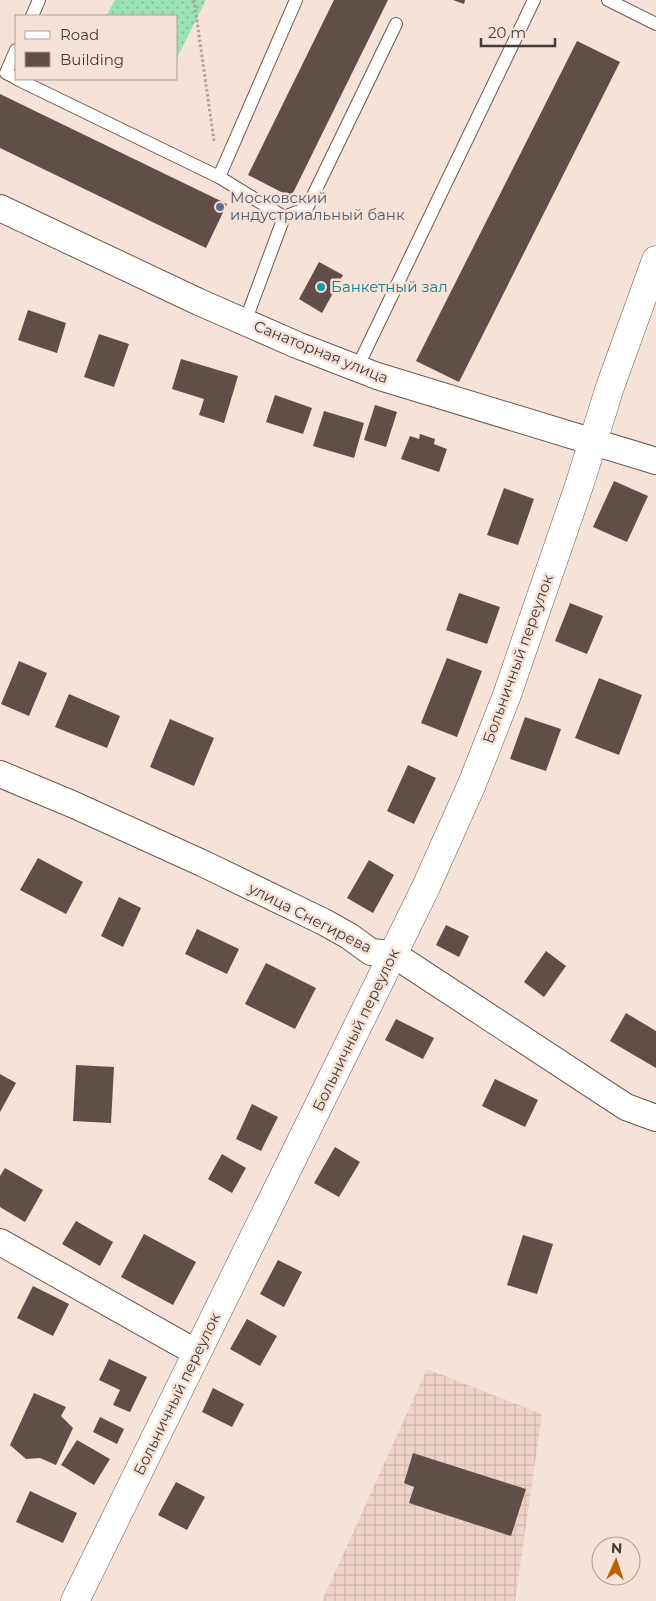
<svg xmlns="http://www.w3.org/2000/svg" width="656" height="1601" viewBox="0 0 656 1601" font-family="Montserrat,sans-serif">
  <style>
    .industrial { fill: url(#industrial-grid) }
    .park { fill: url(#park-dots) }
    .building { fill: #614e49 }
    .lines { fill: none; stroke-linecap: round; stroke-linejoin: round }
    .service-casing { stroke: #6c5a52; stroke-width: 14 }
    .minor-casing { stroke: #6c5a52; stroke-width: 28 }
    .tertiary-casing { stroke: #6c5a52; stroke-width: 29 }
    .path { stroke: #b1a19a; stroke-width: 3; stroke-dasharray: 2.5 2.5; stroke-linecap: butt }
    .service { stroke: #fff; stroke-width: 12 }
    .minor { stroke: #fff; stroke-width: 26 }
    .tertiary { stroke: #fff; stroke-width: 28 }
    .service-dot { fill: #5c6f8a; stroke: #f7e2d8; stroke-width: 2 }
    .culture-dot { fill: #0f9aa8; stroke: #f7e2d8; stroke-width: 2 }
    .labels { text-anchor: middle; stroke-width: 5; stroke-linejoin: round; paint-order: stroke }
    .service-label { font-size: 15px; fill: #4e5e75; stroke: #f7e2d8; text-anchor: start }
    .culture-label { font-size: 15px; fill: #0d838f; stroke: #f7e2d8; text-anchor: start }
    .street-label { font-size: 15px; fill: #433b37; stroke: #f7e2d8 }
  </style>
  <defs>
    <pattern id="industrial-grid" width="8" height="8" patternUnits="userSpaceOnUse" patternTransform="scale(1.25)"><rect width="8" height="8" fill="#f0d3c7"/><path d="M0 4h8M4 0v8" fill="none" stroke="#cfb6ac"/></pattern>
    <pattern id="park-dots" width="8" height="8" patternUnits="userSpaceOnUse" patternTransform="scale(1.25)"><rect width="8" height="8" fill="#99e3b2"/><path d="M2 2h.1M6 6h.1" fill="none" stroke="#7eb992" stroke-width="1.8" stroke-linecap="round"/></pattern>
  </defs>
  <rect width="100%" height="100%" fill="#f7e2d8"/>
  <!-- industrial -->
  <polygon class="industrial" points="427,1369 542,1414 515,1601 322,1601"/>
  <!-- park -->
  <polygon class="park" points="115,0 206,0 176,60 176,16 106,16"/>
  <!-- building -->
  <g class="building">
    <polygon points="334,0 388,0 291,197 248,175"/>
    <polygon points="453,0 465,0 464,4"/>
    <polygon points="577,41 620,62 459,382 416,361"/>
    <polygon points="0,94 227,204 206,248 0,148"/>
    <polygon points="319,262 343,275 322,313 299,299"/>
    <polygon points="28,310 66,323 57,353 18,340"/>
    <polygon points="99,334 129,344 114,387 84,377"/>
    <polygon points="181,359 238,376 224,423 199,415 204,399 172,389"/>
    <polygon points="275,395 312,408 303,434 266,422"/>
    <polygon points="375,405 397,412 386,447 364,440"/>
    <polygon points="324,411 364,423 354,458 313,446"/>
    <polygon points="420,434 435,439 434,444 447,449 439,472 401,459 410,436 419,439"/>
    <polygon points="614,481 648,496 627,542 593,527"/>
    <polygon points="504,488 534,499 518,545 487,535"/>
    <polygon points="459,593 500,607 487,644 446,630"/>
    <polygon points="570,603 603,616 587,654 555,641"/>
    <polygon points="447,658 482,671 457,737 421,723"/>
    <polygon points="19,661 47,673 29,716 1,704"/>
    <polygon points="599,678 642,695 619,755 575,738"/>
    <polygon points="69,694 120,716 107,748 55,727"/>
    <polygon points="525,717 561,729 546,771 510,759"/>
    <polygon points="170,719 214,738 194,786 150,767"/>
    <polygon points="408,765 436,778 414,824 387,811"/>
    <polygon points="38,858 83,882 66,914 20,890"/>
    <polygon points="369,860 394,875 373,913 347,898"/>
    <polygon points="119,897 141,908 123,947 101,936"/>
    <polygon points="446,925 469,936 459,957 436,945"/>
    <polygon points="197,929 239,949 227,974 185,954"/>
    <polygon points="546,951 566,966 544,997 524,982"/>
    <polygon points="266,963 316,988 295,1029 245,1004"/>
    <polygon points="626,1013 656,1031 656,1068 610,1041"/>
    <polygon points="396,1019 434,1038 423,1059 385,1040"/>
    <polygon points="76,1065 114,1067 111,1123 73,1121"/>
    <polygon points="0,1074 16,1083 0,1112"/>
    <polygon points="495,1079 538,1100 525,1127 482,1106"/>
    <polygon points="252,1104 278,1117 261,1151 236,1139"/>
    <polygon points="335,1147 360,1162 339,1197 314,1183"/>
    <polygon points="222,1154 246,1168 232,1193 208,1179"/>
    <polygon points="5,1168 43,1190 25,1222 0,1207 0,1176"/>
    <polygon points="76,1221 113,1242 100,1266 62,1244"/>
    <polygon points="144,1234 196,1262 173,1305 121,1277"/>
    <polygon points="523,1235 553,1244 537,1294 507,1285"/>
    <polygon points="278,1260 302,1272 284,1307 260,1294"/>
    <polygon points="33,1286 69,1304 53,1336 17,1318"/>
    <polygon points="247,1319 277,1336 260,1366 230,1349"/>
    <polygon points="109,1359 147,1377 130,1412 113,1405 120,1390 99,1380"/>
    <polygon points="213,1388 244,1404 232,1427 202,1412"/>
    <polygon points="34,1393 66,1407 61,1416 73,1428 56,1465 40,1458 26,1459 10,1445"/>
    <polygon points="100,1417 124,1429 117,1444 93,1432"/>
    <polygon points="77,1440 110,1459 94,1485 61,1465"/>
    <polygon points="413,1453 526,1489 511,1536 409,1503 414,1487 404,1483"/>
    <polygon points="176,1482 205,1497 187,1530 158,1515"/>
    <polygon points="30,1491 77,1513 63,1543 16,1522"/>
  </g>
  <g class="lines">
    <defs>
      <g id="service">
        <polyline points="608,0 656,24"/>
        <polyline points="32,16 39,0"/>
        <polyline points="16,50 6,73 16,78"/>
        <polyline points="17,79 219,177 284,217"/>
        <polyline points="219,177 296,0"/>
        <polyline points="245,322 284,217 307,208 396,24"/>
        <polyline points="357,368 534,0"/>
      </g>
      <g id="minor">
        <polyline points="0,208 199,302 297,345 377,376 656,461"/>
        <polyline points="0,774 72,804 202,863 324,922 349,936 371,952 393,954 626,1107 656,1118"/>
        <polyline points="0,1242 197,1353"/>
      </g>
      <polyline id="tertiary" points="75,1601 426,887 472,784 507,695 580,483 610,387 656,260"/>
    </defs>
    <!-- service casing -->
    <use href="#service" class="service-casing"/>
    <!-- minor casing -->
    <use href="#minor" class="minor-casing"/>
    <!-- tertiary casing -->
    <use href="#tertiary" class="tertiary-casing"/>
    <!-- path -->
    <polyline class="path" points="194,0 214,141"/>
    <!-- service -->
    <use href="#service" class="service"/>
    <!-- minor -->
    <use href="#minor" class="minor"/>
    <!-- tertiary -->
    <use href="#tertiary" class="tertiary"/>
  </g>
  <!-- markers -->
  <circle class="service-dot" cx="220" cy="207" r="5"/>
  <circle class="culture-dot" cx="321" cy="287" r="5"/>
  <g class="labels">
    <!-- service labels -->
    <g class="service-label">
      <text x="230" y="203">Московский<tspan x="230" dy="17">индустриальный банк</tspan></text>
    </g>
    <!-- culture labels -->
    <g class="culture-label">
      <text x="331" y="292">Банкетный зал</text>
    </g>
    <!-- street labels -->
    <g class="street-label">
      <text transform="translate(321 352) rotate(22)" y="5">Санаторная улица</text>
      <text transform="translate(518 659) rotate(-70)" y="5">Больничный переулок</text>
      <text transform="translate(310 918) rotate(27)" y="5">улица Снегирева</text>
      <text transform="translate(356 1030) rotate(-64)" y="5">Больничный переулок</text>
      <text transform="translate(177 1394) rotate(-64)" y="5">Больничный переулок</text>
    </g>
  </g>
  <!-- legend -->
  <rect x="15" y="15" width="162" height="65" fill="#f7e2d8" stroke="#af9f98"/>
  <rect x="25" y="31" width="25" height="8" fill="#ffffff" stroke="#af9f98"/>
  <text x="60" y="40" font-size="15" fill="#433b37">Road</text>
  <rect x="25" y="52" width="25" height="15" fill="#614e49" stroke="#af9f98"/>
  <text x="60" y="65" font-size="15" fill="#433b37">Building</text>
  <!-- north arrow -->
  <g transform="translate(616 1561) rotate(3)"><circle r="24" fill="#f7e2d8" stroke="#af9f98"/>
  <path d="M0-4L9 19L0 12L-9 19Z" fill="#bb6100"/>
  <text y="-8" font-size="14" font-weight="bold" text-anchor="middle" fill="#433b37">N</text>
  </g>
  <!-- scale -->
  <path d="M481 38v8h74v-8" fill="none" stroke="#433b37" stroke-width="2.5"/>
  <text x="488" y="38" font-size="15" fill="#433b37" stroke="#f7e2d8" stroke-width="4" paint-order="stroke">20 m</text>
</svg>
